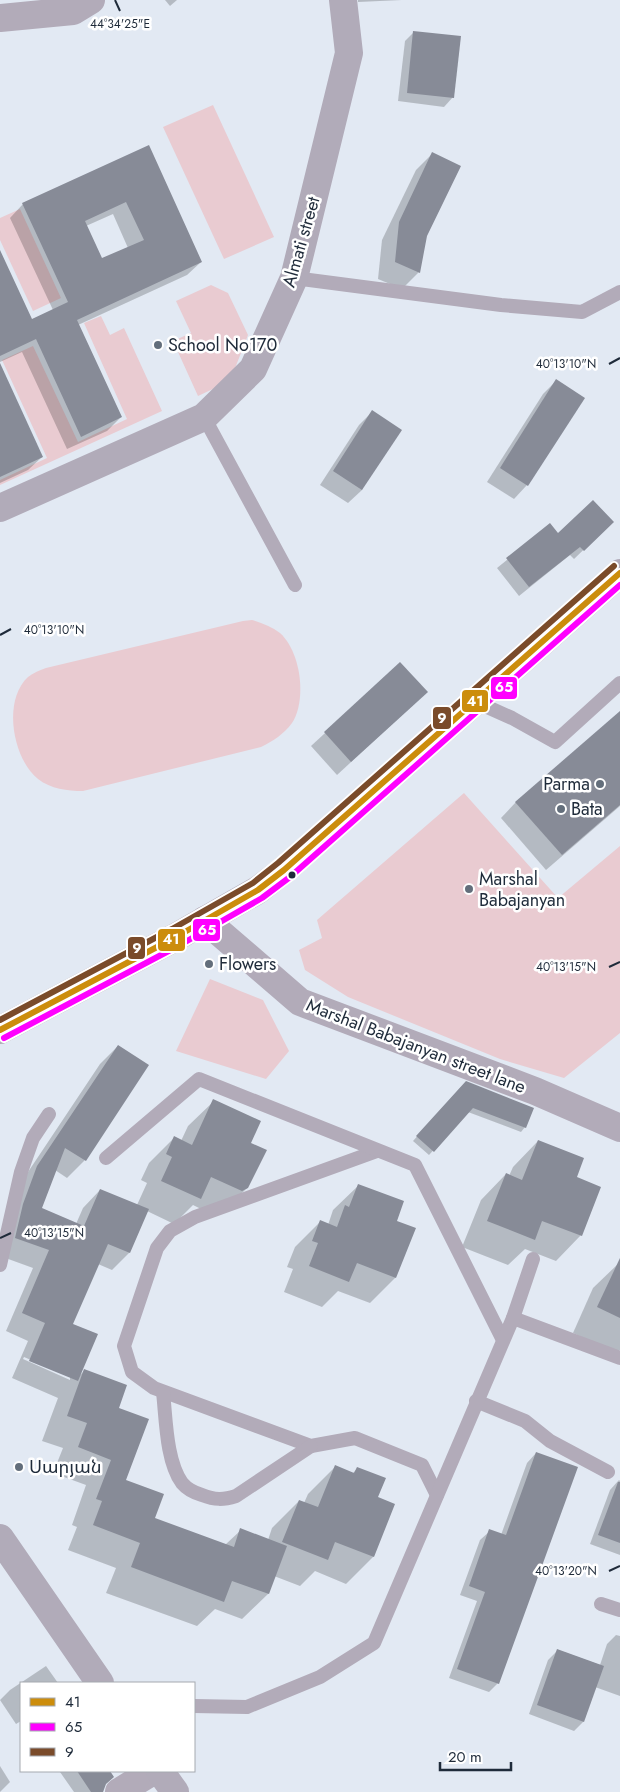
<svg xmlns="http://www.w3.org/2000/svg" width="620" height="1792" viewBox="0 0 620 1792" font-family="Jost,'Noto Sans Armenian',sans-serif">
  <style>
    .green { fill: #e9cbd1 }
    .shadow { fill: #0003; fill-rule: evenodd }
    .building { fill: #878b97; fill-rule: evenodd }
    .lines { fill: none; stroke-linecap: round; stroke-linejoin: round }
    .lane { stroke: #b2abb9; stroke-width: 14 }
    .street { stroke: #b2abb9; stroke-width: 28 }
    .secondary { stroke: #b1abb9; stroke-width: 28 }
    .bus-1-casing { stroke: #fff; stroke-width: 10 }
    .bus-2-casing { stroke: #fff; stroke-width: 10 }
    .bus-3-casing { stroke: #fff; stroke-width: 10 }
    .bus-1 { stroke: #cc8d0c; stroke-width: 6 }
    .bus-2 { stroke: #f0f; stroke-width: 6 }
    .bus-3 { stroke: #7a4b2a; stroke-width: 6 }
    .ticks { fill: none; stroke: #1f2b3a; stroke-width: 2 }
    .poi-dot { fill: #636e7b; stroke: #fff; stroke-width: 2 }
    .bus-dot { fill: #1f2b3a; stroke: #fff; stroke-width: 2 }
    .labels { text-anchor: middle; stroke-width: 5; stroke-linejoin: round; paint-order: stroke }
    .street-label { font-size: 18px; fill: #1f2b3a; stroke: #fff }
    .poi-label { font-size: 18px; fill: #1f2b3a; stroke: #fff; text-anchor: start }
    .ticks-label { font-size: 12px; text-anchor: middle; fill: #1f2b3a; stroke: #fff; stroke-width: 5; stroke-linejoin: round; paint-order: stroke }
    .line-badge { stroke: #fff; stroke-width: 2 }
    .badge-label { font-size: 14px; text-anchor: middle; font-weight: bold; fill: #fff }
  </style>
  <rect width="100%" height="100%" fill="#e2e9f3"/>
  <!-- green -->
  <g class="green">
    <polygon points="213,105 274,237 224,259 163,127"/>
    <polygon points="20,209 61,298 33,311 0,240 0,218"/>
    <polygon points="211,285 228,293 248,335 230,381 198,396 173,341 191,333 176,301"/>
    <polygon points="101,316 110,335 124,328 162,411 0,485 0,480 47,458 2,360 33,346 78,442 127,419 84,323"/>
    <path d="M252,620C262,623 272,627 280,633C301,652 307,700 292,723C284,734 273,741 261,747L83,791C67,791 51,789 38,779C13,759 2,701 28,677C33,673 40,670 46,668L243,621Z"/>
    <polygon points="464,793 558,898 620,846 620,1033 564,1078 500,1059 348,997 305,970 299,950 322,938 317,920"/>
    <polygon points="210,979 263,1000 289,1051 266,1079 176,1051"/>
  </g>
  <!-- shadow -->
  <g class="shadow">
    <polygon points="165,0 177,0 170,6"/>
    <polygon points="358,0 402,0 358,2"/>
    <polygon points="414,32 453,97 444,107 398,101 405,41"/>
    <path d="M148,147L201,262L187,275L78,325L121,417L107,431L67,449L22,352L0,362V253L31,320L53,310L10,218L23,204ZM113,214L128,248L102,260L86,226Z"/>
    <polygon points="433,153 426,236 419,272 402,289 378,279 382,240 416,170"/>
    <polygon points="0,366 42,457 28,470 0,483"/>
    <polygon points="556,381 527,485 514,499 487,482 543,394"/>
    <polygon points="372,412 362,490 348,503 320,485 359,425"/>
    <polygon points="550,525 557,535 603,531 574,559 570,555 519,596 497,568"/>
    <polygon points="400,664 413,705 337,775 311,746"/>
    <polygon points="620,713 620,806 546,870 501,818 516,802"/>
    <path d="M118,1046L147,1066L85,1160L67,1178L55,1170L40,1209L76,1224L83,1208L100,1190L137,1205L147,1183L141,1180L149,1163L175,1137L181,1141L188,1126L214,1101L249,1143L247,1188L222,1213L215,1216L193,1205L174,1224L147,1211L129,1253L112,1270L98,1264L72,1324L79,1376L84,1371L117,1409L125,1480L153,1519L225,1545L241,1530L268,1540L272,1528L299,1501L304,1503L308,1494L335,1467L352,1474L358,1468L376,1498L393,1505L373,1557L346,1584L315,1571L300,1586L274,1576L268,1594L242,1619L215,1609L197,1626L106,1593L116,1568L68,1550L77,1527L72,1525L86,1485L53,1473L63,1448L42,1441L58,1398L12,1378L28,1341L6,1331L33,1268L0,1256L20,1184L100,1064ZM24,1357L70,1377V1380L23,1359Z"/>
    <polygon points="461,1087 525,1127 521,1132 468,1112 429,1155 413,1141"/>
    <polygon points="538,1141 575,1178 581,1235 556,1261 525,1249 508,1265 462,1247 481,1200 506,1174 509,1176 513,1167"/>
    <polygon points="359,1185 395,1222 395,1278 370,1303 338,1291 322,1307 284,1292 293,1269 287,1267 295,1247 320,1222 328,1225 333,1210"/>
    <polygon points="619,1263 620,1263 620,1350 617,1353 573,1333 593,1288"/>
    <polygon points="536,1453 498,1683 489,1692 449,1678 477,1601 460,1595 480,1540 490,1531 501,1535 527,1463"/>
    <polygon points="619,1480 620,1481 620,1555 590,1544 610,1490"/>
    <polygon points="616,1635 620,1636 620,1696 595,1687 583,1722 574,1731 529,1714 548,1660 558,1650 600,1665 607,1644"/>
    <polygon points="46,1666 58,1683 21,1683 21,1721 16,1724 0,1700 10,1690"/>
    <polygon points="0,1766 10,1782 0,1792"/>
    <polygon points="61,1771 109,1771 113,1776 104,1785 103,1792 74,1792 60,1772"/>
  </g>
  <!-- building -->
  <g class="building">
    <polygon points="413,31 461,36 454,98 407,93"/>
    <path d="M149,145L202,262L77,320L122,417L81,437L36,339L0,356V250L32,319L68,302L22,203ZM126,202L144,240L102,258L85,221Z"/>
    <polygon points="432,152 461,166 427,236 420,273 395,262 399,222"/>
    <polygon points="0,363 43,457 0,477"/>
    <polygon points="556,379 585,398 528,486 500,468"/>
    <polygon points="372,410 402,430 362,490 333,471"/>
    <polygon points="593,500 614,522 584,551 580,547 529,587 506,558 550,523 558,533"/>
    <polygon points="400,662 428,692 351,762 324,732"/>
    <polygon points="620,711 620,805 562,855 515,802"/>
    <polygon points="118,1045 149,1065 86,1161 65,1148 42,1208 84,1226 100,1189 149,1209 130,1253 108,1244 73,1324 98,1334 78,1381 29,1361 45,1323 22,1313 49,1250 15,1238 23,1204 37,1166"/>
    <polygon points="466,1081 534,1108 526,1128 473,1108 434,1152 416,1136"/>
    <polygon points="213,1099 261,1121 251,1143 267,1150 248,1188 242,1191 211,1177 201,1199 161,1181 172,1157 166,1154 174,1136 192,1145"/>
    <polygon points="538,1140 584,1158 577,1177 601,1187 582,1236 542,1221 535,1240 487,1221 506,1173 522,1180"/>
    <polygon points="358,1184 404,1201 397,1221 416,1228 396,1278 357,1263 349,1282 309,1266 318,1243 312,1241 320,1220 337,1227 345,1205 349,1207"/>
    <polygon points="620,1258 620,1318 597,1307"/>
    <polygon points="84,1369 127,1385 119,1408 149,1419 126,1480 164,1494 155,1518 234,1547 240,1528 287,1546 269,1594 232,1581 224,1602 131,1567 140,1543 93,1525 102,1501 96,1499 111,1460 78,1447 87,1423 67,1416"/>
    <polygon points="536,1452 578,1467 499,1684 457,1669 485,1592 469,1586 489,1529 506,1535"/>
    <polygon points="335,1465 354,1473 357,1467 386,1478 378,1497 395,1504 374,1557 335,1542 328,1560 282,1542 299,1500 318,1507"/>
    <polygon points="618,1482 620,1482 620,1543 598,1535"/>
    <polygon points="557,1649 604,1666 584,1722 537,1705"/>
    <polygon points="77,1771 110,1771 114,1777 106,1784 103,1792 91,1792"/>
  </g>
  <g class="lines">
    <!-- lane -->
    <g class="lane">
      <polyline points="294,278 501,305 582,312 620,292"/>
      <polyline points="204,417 295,585"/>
      <polyline points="474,701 512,718 555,742 620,683"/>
      <polyline points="377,1151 195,1217 170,1231 157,1248 124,1346 132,1372 154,1388 311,1446 355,1438 422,1465 437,1495"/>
      <polyline points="106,1158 199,1079 415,1165 503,1340"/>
      <polyline points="0,1265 21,1172 33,1138 49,1114"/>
      <polyline points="513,1318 620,1358"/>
      <path d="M163,1392C166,1418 166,1461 182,1483C187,1489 195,1493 202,1495C215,1500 223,1500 236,1496L311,1446"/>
      <polyline points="476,1401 525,1421 550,1441 608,1472"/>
      <polyline points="601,1604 620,1610"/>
      <polyline points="194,1706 247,1707 320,1677 374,1643 513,1318 533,1259"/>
    </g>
    <!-- street -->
    <g class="street">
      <polyline points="0,18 73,11 91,0"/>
      <polyline points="205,920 300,1002 535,1091 620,1128"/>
      <polyline points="119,1792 153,1771"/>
    </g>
    <!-- secondary -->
    <g class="secondary">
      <polyline points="0,508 204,417 253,369 294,278 349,53 343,0"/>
      <polyline points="0,1030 176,937 258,890 284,870 620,573"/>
      <polyline points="0,1538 100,1683"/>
      <polyline points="160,1771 175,1792"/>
    </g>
    <defs>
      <polyline id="bus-1" points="0,1030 176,937 258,890 284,870 620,573"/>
      <polyline id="bus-2" points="4,1038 180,945 262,898 290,877 620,585"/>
      <polyline id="bus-3" points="0,1020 172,929 253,883 278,863 614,566"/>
    </defs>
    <!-- bus-1 casing -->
    <use href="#bus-1" class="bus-1-casing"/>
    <!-- bus-2 casing -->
    <use href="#bus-2" class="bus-2-casing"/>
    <!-- bus-3 casing -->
    <use href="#bus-3" class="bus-3-casing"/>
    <!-- bus-1 -->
    <use href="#bus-1" class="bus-1"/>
    <!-- bus-2 -->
    <use href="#bus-2" class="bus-2"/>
    <!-- bus-3 -->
    <use href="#bus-3" class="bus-3"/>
  </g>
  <!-- ticks -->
  <path class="ticks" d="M115,0L120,11M609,364L620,358M0,635L11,629M609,967L620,962M0,1238L11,1233M609,1571L620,1566"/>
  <!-- markers -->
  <g class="poi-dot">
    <circle cx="158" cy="345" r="5"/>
    <circle cx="600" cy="784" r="5"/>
    <circle cx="561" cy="809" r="5"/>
    <circle cx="469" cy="889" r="5"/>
    <circle cx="209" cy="964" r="5"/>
    <circle cx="19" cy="1467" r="5"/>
  </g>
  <circle class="bus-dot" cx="292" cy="875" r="4.5"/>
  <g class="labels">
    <!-- street labels -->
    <g class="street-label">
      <text transform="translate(301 242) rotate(-74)" y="6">Almati street</text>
      <text transform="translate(416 1046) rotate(21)" y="6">Marshal Babajanyan street lane</text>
    </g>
    <!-- poi labels -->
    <g class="poi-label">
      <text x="168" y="351">School No170</text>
      <text x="590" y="790" text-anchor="end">Parma</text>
      <text x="571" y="815">Bata</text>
      <text x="479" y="885">Marshal<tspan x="479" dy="21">Babajanyan</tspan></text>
      <text x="219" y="970">Flowers</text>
      <text x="29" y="1473">Սարյան</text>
    </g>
  </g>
  <g class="ticks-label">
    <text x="120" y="28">44°34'25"E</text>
    <text x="566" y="368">40°13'10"N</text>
    <text x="54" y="634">40°13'10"N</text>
    <text x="566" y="971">40°13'15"N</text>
    <text x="54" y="1237">40°13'15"N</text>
    <text x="566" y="1575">40°13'20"N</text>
  </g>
  <g class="line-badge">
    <rect x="490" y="676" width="28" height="24" rx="5" fill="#f0f"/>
    <rect x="461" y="689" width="28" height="24" rx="5" fill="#cc8d0c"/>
    <rect x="432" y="706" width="20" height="24" rx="5" fill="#7a4b2a"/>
    <rect x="192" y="918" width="29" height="24" rx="5" fill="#f0f"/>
    <rect x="157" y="928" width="29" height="24" rx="5" fill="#cc8d0c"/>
    <rect x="127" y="936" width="19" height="24" rx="5" fill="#7a4b2a"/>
  </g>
  <g class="badge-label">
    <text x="504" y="692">65</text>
    <text x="475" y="706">41</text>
    <text x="442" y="723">9</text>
    <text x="207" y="935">65</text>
    <text x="171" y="944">41</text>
    <text x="137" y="953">9</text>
  </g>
  <!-- legend -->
  <rect x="20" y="1682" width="175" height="90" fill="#ffffff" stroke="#a5aab0"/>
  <rect x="30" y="1698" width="25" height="8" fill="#cc8d0c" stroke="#a5aab0"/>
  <text x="65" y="1707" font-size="15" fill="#1f2b3a">41</text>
  <rect x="30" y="1723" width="25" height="8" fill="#ff00ff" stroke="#a5aab0"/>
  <text x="65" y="1732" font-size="15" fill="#1f2b3a">65</text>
  <rect x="30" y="1748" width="25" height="8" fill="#7a4b2a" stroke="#a5aab0"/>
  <text x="65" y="1757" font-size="15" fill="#1f2b3a">9</text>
  <!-- scale -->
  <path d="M440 1762v8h71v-8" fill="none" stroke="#1f2b3a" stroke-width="2.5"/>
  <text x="448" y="1762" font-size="15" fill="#1f2b3a" stroke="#ffffff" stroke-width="4" paint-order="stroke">20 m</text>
</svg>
